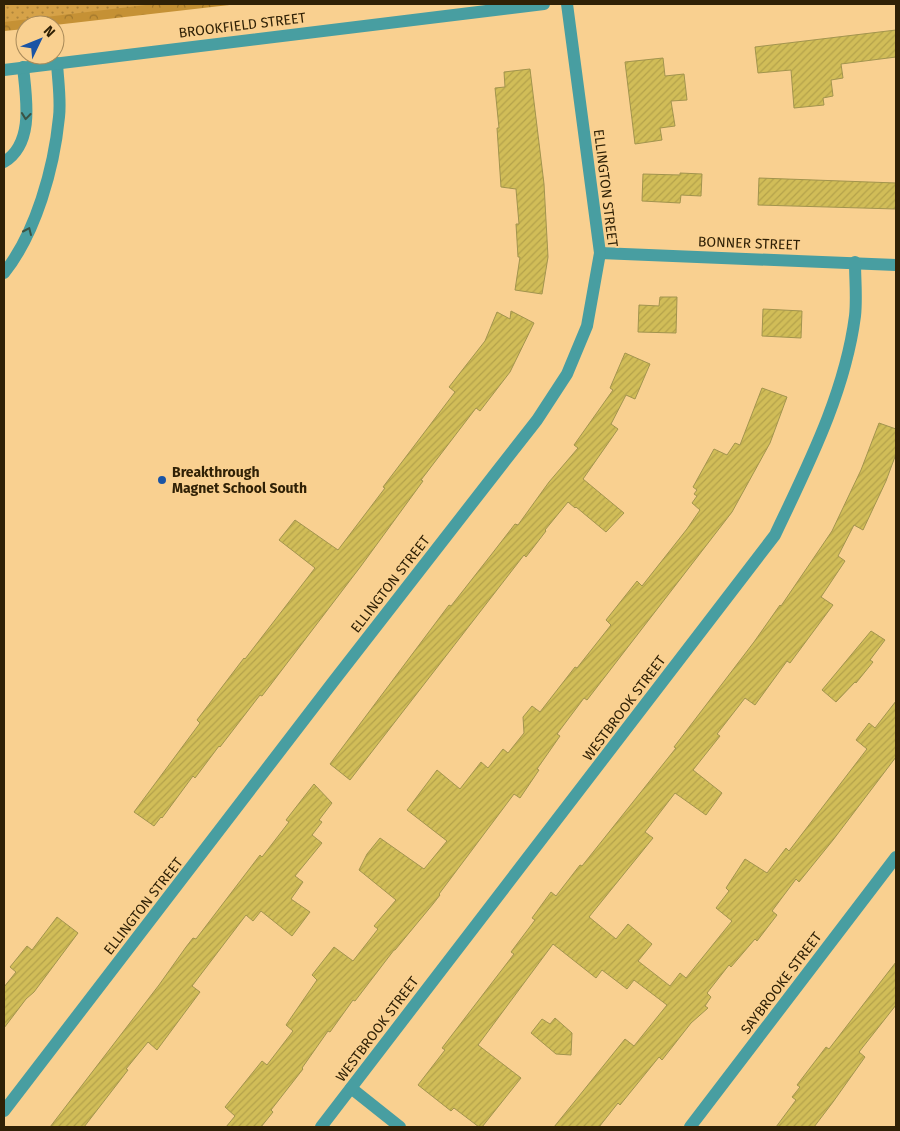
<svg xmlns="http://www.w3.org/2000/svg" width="900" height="1131" viewBox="0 0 900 1131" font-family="'Fira Sans',sans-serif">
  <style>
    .forest { fill: url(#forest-crowns) }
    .park { fill: url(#park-dots) }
    .building { fill: url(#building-hatch); stroke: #a2944e }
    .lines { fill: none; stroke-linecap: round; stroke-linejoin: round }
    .service { stroke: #489ea1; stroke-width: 12 }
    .minor { stroke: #489ea1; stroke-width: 12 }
    .tertiary { stroke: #489ea1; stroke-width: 12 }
    .oneway { stroke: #3a5344 }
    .poi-dot { fill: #1a54a5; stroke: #f9d090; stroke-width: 2 }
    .labels { text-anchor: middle; stroke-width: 4; stroke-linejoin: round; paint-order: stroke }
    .street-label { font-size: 14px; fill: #302106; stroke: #f9d090 }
    .poi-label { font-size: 14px; font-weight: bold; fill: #302106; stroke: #f9d090; text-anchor: start }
  </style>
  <defs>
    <pattern id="forest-crowns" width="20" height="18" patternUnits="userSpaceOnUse" patternTransform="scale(1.25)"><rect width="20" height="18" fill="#c59135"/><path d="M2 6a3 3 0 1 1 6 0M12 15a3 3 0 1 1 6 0" fill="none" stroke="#a0762b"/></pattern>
    <pattern id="park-dots" width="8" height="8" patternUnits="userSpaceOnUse" patternTransform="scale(1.25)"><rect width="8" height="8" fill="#d6a248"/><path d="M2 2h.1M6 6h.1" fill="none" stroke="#ae843a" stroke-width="1.8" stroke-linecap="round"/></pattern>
    <pattern id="building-hatch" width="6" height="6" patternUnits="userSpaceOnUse" patternTransform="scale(1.25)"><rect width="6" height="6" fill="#d1bd58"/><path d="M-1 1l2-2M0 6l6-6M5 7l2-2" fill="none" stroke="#b4a24b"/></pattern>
  </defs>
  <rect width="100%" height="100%" fill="#f9d090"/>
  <!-- forest -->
  <polygon class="forest" points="4,4 238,4 55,25 25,25 25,29 4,31"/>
  <!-- park -->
  <polygon class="park" points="4,4 154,4 4,22"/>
  <!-- building -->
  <g class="building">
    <polygon points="896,30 896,57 841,64 843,78 831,80 833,96 823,98 824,105 794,108 791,70 758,73 755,47"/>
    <polygon points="663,58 665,76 684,74 687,100 671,101 675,126 660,128 662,140 635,144 625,62"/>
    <polygon points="530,69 544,184 548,257 542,294 515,290 520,257 518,257 516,224 519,224 516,189 501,187 497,128 499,128 495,88 505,87 504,72"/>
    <polygon points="680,173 702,174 701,196 681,195 680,203 642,201 643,174 680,175"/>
    <polygon points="759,178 896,183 896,209 758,205"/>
    <polygon points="660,297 677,297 676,333 638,332 639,305 659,306"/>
    <polygon points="763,309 802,311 801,338 762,336"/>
    <polygon points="511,311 534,323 510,372 480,411 476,408 421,480 423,481 361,566 262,696 260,695 220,747 219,746 195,778 193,776 162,818 161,817 154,826 134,812 200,723 197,720 244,658 245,659 315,568 279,540 295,520 338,550 385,488 383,487 455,392 449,387 485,341 497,312 510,319"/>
    <polygon points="625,353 650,364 635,399 626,395 611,424 618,429 583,479 624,513 606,532 576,507 575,508 568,502 545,530 546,531 526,557 524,555 350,780 330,764 449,605 451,606 491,555 515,524 518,525 549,482 578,448 574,445 613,390 610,388"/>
    <polygon points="762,388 787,397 770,443 732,512 587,700 584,698 557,734 560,736 537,769 539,770 520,798 514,794 439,894 440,895 433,904 395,950 394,950 355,1001 353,1000 330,1032 328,1031 302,1068 303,1069 271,1110 273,1112 261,1127 226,1127 235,1116 225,1107 262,1061 267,1065 293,1031 286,1025 317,980 312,975 334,947 353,961 378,929 374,926 396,900 359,870 367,854 380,838 424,869 447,841 407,810 437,770 460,789 481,762 488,768 503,749 508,753 524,733 523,717 532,706 540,712 575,667 577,668 611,625 606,620 637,581 642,586 687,529 700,510 692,503 697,496 694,494 697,490 693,487 714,449 727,455 735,443 740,445"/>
    <polygon points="879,423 896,429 896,454 886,481 863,530 854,525 838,556 845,561 821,597 833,605 790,663 787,661 755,705 745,698 717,734 720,736 693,770 722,793 706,815 675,793 645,832 653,838 589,917 616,939 628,924 652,944 638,961 670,986 680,973 686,978 732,921 716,908 729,891 726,888 745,859 767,873 786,848 789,851 867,749 856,740 869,723 875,728 896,701 896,757 833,840 799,882 796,879 772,911 777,915 757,941 755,939 731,967 729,965 707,993 711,997 705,1006 708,1008 691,1023 662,1060 659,1057 620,1105 618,1103 599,1127 554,1127 625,1039 634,1046 667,1005 634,980 627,989 602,970 596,978 553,944 478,1045 521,1078 482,1127 479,1127 454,1108 451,1111 418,1085 445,1050 442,1048 514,954 511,952 535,920 532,918 551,892 556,896 580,865 582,866 676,748 674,747 754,642 780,605 781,606 832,531 861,470"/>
    <polygon points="871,631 885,640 870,660 873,662 856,683 855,682 836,702 822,690"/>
    <polygon points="314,784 332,803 319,820 322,822 312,835 322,843 295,876 303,882 291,899 310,912 292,936 261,911 253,921 246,915 192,986 200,992 157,1050 148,1042 126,1069 128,1070 84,1127 50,1127 159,985 186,947 193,938 196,939 260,855 262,857 289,822 286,820"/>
    <polygon points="57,917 78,933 34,992 26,999 4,1028 4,987 16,972 10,967 27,946 32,950"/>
    <polygon points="896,962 896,1005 859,1052 865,1057 833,1102 814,1127 776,1127 796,1100 792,1097 800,1087 797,1085 826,1047 829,1049"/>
    <polygon points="555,1018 572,1033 571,1055 556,1054 531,1033 542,1019 550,1024"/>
  </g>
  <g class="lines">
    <!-- service -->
    <g class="service">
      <path d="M4,162C35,143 26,97 23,67"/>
      <path d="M4,273C36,233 54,168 59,117C61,100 58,81 57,63"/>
    </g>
    <!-- minor -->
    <g class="minor">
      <polyline points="600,253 896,265"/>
      <polyline points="351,1088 400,1127"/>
      <polyline points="4,1111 333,682 494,475 537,420 567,374 587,326 600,253 567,4"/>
      <path d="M321,1127L775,535C808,465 845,393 855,316C857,298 855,280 855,262"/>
      <polyline points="690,1127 896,857"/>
    </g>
    <!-- tertiary -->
    <polyline class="tertiary" points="4,70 544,4"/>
  </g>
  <!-- one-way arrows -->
  <defs><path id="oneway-chevron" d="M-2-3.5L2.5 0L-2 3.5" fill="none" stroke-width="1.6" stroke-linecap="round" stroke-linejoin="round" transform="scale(1.25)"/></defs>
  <g class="oneway">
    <use href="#oneway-chevron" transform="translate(26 116) rotate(96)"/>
    <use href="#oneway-chevron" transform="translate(28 231) rotate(-66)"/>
  </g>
  <!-- markers -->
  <circle class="poi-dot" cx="162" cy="480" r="5"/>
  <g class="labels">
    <!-- street labels -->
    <g class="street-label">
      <text transform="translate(242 25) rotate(-7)" y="5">BROOKFIELD STREET</text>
      <text transform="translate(606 188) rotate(83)" y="5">ELLINGTON STREET</text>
      <text transform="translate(749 243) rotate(2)" y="5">BONNER STREET</text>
      <text transform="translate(390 584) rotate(-52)" y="5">ELLINGTON STREET</text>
      <text transform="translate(624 708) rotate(-53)" y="5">WESTBROOK STREET</text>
      <text transform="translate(143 906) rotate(-52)" y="5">ELLINGTON STREET</text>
      <text transform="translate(781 983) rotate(-53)" y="5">SAYBROOKE STREET</text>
      <text transform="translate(377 1029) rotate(-53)" y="5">WESTBROOK STREET</text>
    </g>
    <!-- poi labels -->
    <g class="poi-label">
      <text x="172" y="477">Breakthrough<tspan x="172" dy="16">Magnet School South</tspan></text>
    </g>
  </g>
  <!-- border -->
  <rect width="900" height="1131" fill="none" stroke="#302106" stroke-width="10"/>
  <!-- north arrow -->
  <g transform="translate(40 40) rotate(47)"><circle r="24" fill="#f9d090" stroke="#a98a59"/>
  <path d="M0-4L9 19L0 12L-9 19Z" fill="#1a54a5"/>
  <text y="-8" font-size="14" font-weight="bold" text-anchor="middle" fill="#302106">N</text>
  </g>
</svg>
